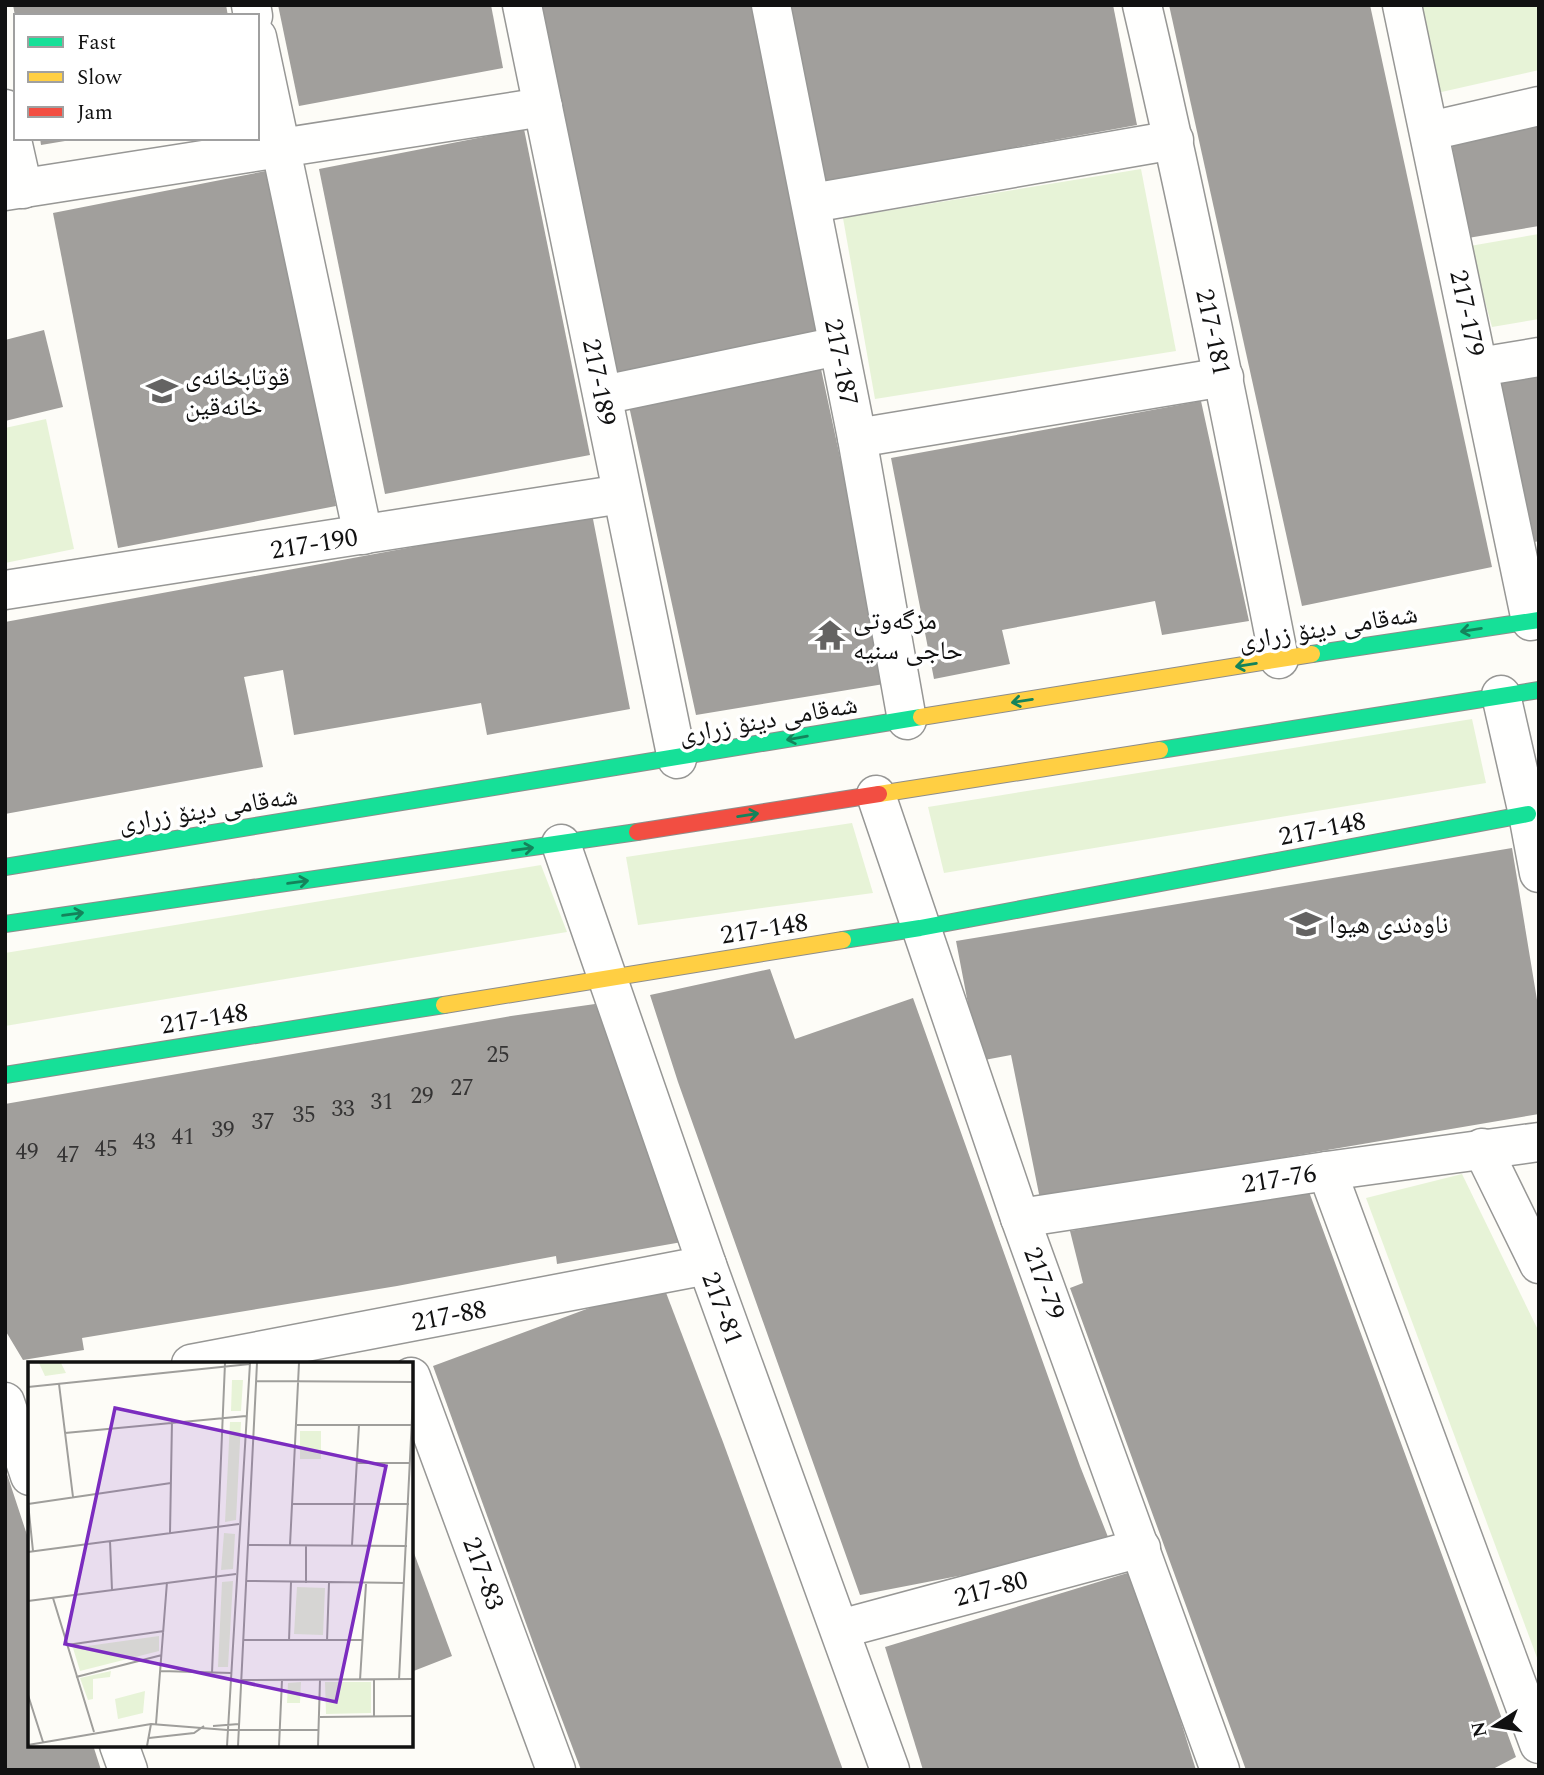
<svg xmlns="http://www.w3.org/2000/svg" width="1544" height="1775" viewBox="0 0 1544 1775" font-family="Spectral,'Noto Naskh Arabic',serif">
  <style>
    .green { fill: #e7f3d7 }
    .building { fill: #a19f9c }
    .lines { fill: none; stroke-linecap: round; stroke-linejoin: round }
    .street-casing { stroke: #979795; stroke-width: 41 }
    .fast-casing { stroke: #8e8d8b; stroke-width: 18 }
    .slow-casing { stroke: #8e8d8b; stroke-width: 18 }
    .jam-casing { stroke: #8e8d8b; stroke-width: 18 }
    .street { stroke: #fffffe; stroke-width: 38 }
    .fast { stroke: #16e098; stroke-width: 16 }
    .slow { stroke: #ffcf43; stroke-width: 16 }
    .jam { stroke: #f24e42; stroke-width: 16 }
    .oneway { stroke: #14835b }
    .labels { text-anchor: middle; stroke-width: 7; stroke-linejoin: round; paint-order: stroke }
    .number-label { font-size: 23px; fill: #353434 }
    .street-label { font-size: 26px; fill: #111; stroke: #fff }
    .poi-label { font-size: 26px; fill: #111; stroke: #fff; text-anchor: start }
    .inset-road { fill: none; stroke: #9f9e9b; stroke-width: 2 }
    .view { fill: #7b2cbf; fill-opacity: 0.15; stroke: #7b2cbf; stroke-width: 3.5 }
    .inset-edge { fill: none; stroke: #111; stroke-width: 3.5 }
  </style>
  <rect width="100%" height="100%" fill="#fdfcf7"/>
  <!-- green -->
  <g class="green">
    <polygon points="1417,5 1539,5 1539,70 1437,93"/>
    <polygon points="1141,169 1176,351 875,399 843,218"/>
    <polygon points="1539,234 1539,319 1492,327 1470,246"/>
    <polygon points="46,419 74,549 5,563 5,428"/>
    <polygon points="1472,719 1486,783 944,873 928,807"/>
    <polygon points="852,823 873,893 638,925 626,857"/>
    <polygon points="541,865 567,932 5,1026 5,953"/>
    <polygon points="1462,1174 1539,1332 1539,1663 1366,1198"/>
  </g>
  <!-- building -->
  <g class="building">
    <polygon points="13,5 226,5 228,16 15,16"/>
    <polygon points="278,5 491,5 503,68 299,106"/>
    <polygon points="538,5 751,5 820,334 615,375"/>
    <polygon points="790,5 1113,5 1137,125 824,182"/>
    <polygon points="1169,5 1370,5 1492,567 1302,606"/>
    <polygon points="1539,124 1539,226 1468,238 1451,139"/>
    <polygon points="524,129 590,455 385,494 319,169"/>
    <polygon points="40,138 71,138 71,140 41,145"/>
    <polygon points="271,170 336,506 118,548 53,213"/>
    <polygon points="44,330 63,407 5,421 5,340"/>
    <polygon points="821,369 849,499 884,684 696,715 629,406 715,391"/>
    <polygon points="1539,376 1539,541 1530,543 1500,382"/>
    <polygon points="1201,401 1249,621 1162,635 1155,601 1002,630 1010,664 934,679 891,458"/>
    <polygon points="592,514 630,709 487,735 481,703 294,735 283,670 244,677 263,767 5,814 5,622"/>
    <polygon points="1512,848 1539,1012 1539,1114 1040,1199 1011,1055 979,1061 956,941"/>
    <polygon points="770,969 795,1039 913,998 1080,1466 1110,1542 984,1571 860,1595 678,1082 650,995"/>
    <polygon points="595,1004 622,1067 682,1242 557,1264 556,1256 397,1286 82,1338 84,1350 23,1360 5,1330 5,1104 511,1016"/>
    <polygon points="1308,1189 1516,1757 1491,1770 1246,1770 1070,1288 1083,1283 1070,1231"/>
    <polygon points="665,1290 723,1442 843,1770 581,1770 536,1651 433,1366 592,1307"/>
    <polygon points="6,1471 30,1544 30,1745 93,1745 101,1770 5,1770"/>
    <polygon points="411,1545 452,1656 411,1672"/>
    <polygon points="1134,1571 1196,1770 923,1770 885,1647"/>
  </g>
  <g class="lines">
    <defs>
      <g id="street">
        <polyline points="251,5 253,16"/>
        <polyline points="522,5 677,759"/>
        <polyline points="771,5 857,438 907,720"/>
        <path d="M1142,5C1193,222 1236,441 1279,659"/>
        <polyline points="1402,5 1531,621"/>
        <polyline points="257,37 363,535"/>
        <polyline points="5,109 23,189"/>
        <polyline points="1430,131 1539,106"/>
        <polyline points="5,191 543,107"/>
        <polyline points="812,203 1174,140"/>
        <polyline points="1479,367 1539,357"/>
        <polyline points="603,395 838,346"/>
        <polyline points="857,438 1224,377"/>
        <polyline points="5,590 622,494"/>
        <polyline points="1501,695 1528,814 1539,873"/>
        <polyline points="876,795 1020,1218 1220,1770"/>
        <polyline points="561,844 707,1265 890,1770"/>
        <polyline points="1482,1148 1539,1264"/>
        <polyline points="1327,1171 1539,1744"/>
        <polyline points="1020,1218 1327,1171 1539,1142"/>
        <polyline points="191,1364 707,1265"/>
        <polyline points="411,1377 556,1770"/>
        <polyline points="5,1402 30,1476"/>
        <polyline points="840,1629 1141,1548"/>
        <polyline points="119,1745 128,1770"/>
      </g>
      <g id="fast">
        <polyline points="1312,654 1539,620"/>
        <polyline points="1160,750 1539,690"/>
        <polyline points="5,867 921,717"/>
        <polyline points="5,924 637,832"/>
        <polyline points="843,940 920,928 1528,814"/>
        <polyline points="5,1075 444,1005"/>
      </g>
      <g id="slow">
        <polyline points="921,717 1312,654"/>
        <polyline points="879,794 1160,750"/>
        <polyline points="444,1005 843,940"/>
      </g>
      <polyline id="jam" points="637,832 879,794"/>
    </defs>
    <!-- street casing -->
    <use href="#street" class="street-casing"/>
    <!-- fast casing -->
    <use href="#fast" class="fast-casing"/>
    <!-- slow casing -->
    <use href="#slow" class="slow-casing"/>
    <!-- jam casing -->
    <use href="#jam" class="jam-casing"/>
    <!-- street -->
    <use href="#street" class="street"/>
    <!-- fast -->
    <use href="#fast" class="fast"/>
    <!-- slow -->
    <use href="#slow" class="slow"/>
    <!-- jam -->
    <use href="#jam" class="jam"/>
  </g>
  <!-- one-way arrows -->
  <defs><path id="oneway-shaft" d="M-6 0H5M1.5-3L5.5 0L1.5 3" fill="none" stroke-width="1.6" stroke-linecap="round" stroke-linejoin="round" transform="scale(1.75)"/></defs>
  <g class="oneway">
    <use href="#oneway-shaft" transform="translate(1471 630) rotate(171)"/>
    <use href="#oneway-shaft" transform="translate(1246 665) rotate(171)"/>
    <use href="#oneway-shaft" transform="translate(1022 701) rotate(171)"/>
    <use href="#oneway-shaft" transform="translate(797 738) rotate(170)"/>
    <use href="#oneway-shaft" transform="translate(748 815) rotate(-9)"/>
    <use href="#oneway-shaft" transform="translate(523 849) rotate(-8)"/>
    <use href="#oneway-shaft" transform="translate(298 882) rotate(-8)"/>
    <use href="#oneway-shaft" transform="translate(73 914) rotate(-8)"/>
  </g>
  <!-- icons -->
  <defs>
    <symbol id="school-bare" viewBox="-9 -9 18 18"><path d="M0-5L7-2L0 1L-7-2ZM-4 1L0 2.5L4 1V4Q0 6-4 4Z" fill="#646362" stroke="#fff" stroke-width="2.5" paint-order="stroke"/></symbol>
    <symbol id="temple-bare" viewBox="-9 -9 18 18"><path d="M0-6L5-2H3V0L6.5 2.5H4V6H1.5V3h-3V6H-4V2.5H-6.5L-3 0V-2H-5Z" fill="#646362" stroke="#fff" stroke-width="2.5" paint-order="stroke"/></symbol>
  </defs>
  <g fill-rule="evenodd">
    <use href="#school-bare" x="140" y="369" width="44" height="44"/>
    <use href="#temple-bare" x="808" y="613" width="44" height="44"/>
    <use href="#school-bare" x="1284" y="902" width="44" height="44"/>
  </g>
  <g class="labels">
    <!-- number labels -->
    <g class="number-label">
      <text x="498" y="1062">25</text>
      <text x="462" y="1095">27</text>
      <text x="422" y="1103">29</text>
      <text x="382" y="1109">31</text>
      <text x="343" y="1116">33</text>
      <text x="304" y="1122">35</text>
      <text x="263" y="1129">37</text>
      <text x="223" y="1137">39</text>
      <text x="183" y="1144">41</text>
      <text x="144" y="1149">43</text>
      <text x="106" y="1156">45</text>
      <text x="27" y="1159">49</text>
      <text x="68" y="1162">47</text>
    </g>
    <!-- street labels -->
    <g class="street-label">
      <text transform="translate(1468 313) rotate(78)" y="9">217-179</text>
      <text transform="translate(1214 332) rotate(78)" y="9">217-181</text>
      <text transform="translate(842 362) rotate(79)" y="9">217-187</text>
      <text transform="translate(600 382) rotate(79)" y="9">217-189</text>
      <text transform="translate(314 543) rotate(-9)" y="9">217-190</text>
      <text transform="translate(1328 627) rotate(-9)" y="9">شەقامی دینۆ زراری</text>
      <text transform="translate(768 719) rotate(-10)" y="9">شەقامی دینۆ زراری</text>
      <text transform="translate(208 809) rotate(-9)" y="9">شەقامی دینۆ زراری</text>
      <text transform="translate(1322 828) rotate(-11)" y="9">217-148</text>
      <text transform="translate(764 928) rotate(-9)" y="9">217-148</text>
      <text transform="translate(204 1018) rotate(-9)" y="9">217-148</text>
      <text transform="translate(1279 1178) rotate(-9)" y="9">217-76</text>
      <text transform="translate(1045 1283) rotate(70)" y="9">217-79</text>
      <text transform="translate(723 1308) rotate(70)" y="9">217-81</text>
      <text transform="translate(449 1315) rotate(-11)" y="9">217-88</text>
      <text transform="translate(484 1573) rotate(70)" y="9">217-83</text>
      <text transform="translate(991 1588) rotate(-15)" y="9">217-80</text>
    </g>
    <!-- poi labels -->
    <g class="poi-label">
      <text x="185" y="385">قوتابخانەی<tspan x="185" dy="30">خانەقین</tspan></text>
      <text x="853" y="629">مزگەوتی<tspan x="853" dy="30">حاجی سنیە</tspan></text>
      <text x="1329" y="933">ناوەندی هیوا</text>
    </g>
  </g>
  <!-- overview -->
  <g transform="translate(28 1362)">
    <rect width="385" height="385" fill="#fdfcf7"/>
    <path d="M11,1H33L38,11L17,14ZM204,18H215L213,49H203ZM202,60H213L208,158L197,160ZM272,69H293V97H272ZM196,171L207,172L205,207L193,208ZM205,219L200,305H190L194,220ZM269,225L297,226L295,273L266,272ZM131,274V289L52,309L45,286ZM83,309L82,315L65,317V337L60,338L52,316ZM273,320L272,341H259L260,321ZM297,320H343V351L298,352ZM117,329L115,351L90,357L87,337Z" fill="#e7f3d7"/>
    <path class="inset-road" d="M228,19L385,20M31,22L45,135M0,25L222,2M269,63H384M37,71L218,54M328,101H382M0,141L5,189M0,142L143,121M264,142H381M142,171L144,59M82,179L84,228M220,183L379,184M262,183L271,1M324,183L331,63M0,190L211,162M219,219L376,221M278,221V183M25,236L66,370M0,239L208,212M216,278H335M261,279L263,220M299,279L301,221M39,283L136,269M133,309L203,311M184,311L197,1M48,315L134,293M346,317V354M213,318L385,317M332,318L338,222M371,318L385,36M0,333L15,380M292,355L385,354M128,362L139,220M185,364L211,362M121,376L166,371L176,364M0,383L123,362L199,368H291M119,384L123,362M199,384L222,1M210,384L229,1M251,384L254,318M290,384L292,318"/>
    <path class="view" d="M87,46L358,104L308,340L37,282Z"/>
    <rect width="385" height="385" class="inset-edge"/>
  </g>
  <!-- border -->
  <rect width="1544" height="1775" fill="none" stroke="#111111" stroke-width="14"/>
  <!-- legend -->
  <rect x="14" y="14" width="245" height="126" fill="#ffffff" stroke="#a0a0a0" stroke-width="2"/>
  <rect x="28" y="37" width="35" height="10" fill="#16e098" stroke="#a0a0a0" stroke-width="2"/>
  <text x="77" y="49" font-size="21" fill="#111111">Fast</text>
  <rect x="28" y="72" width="35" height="10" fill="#ffcf43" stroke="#a0a0a0" stroke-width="2"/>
  <text x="77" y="84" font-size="21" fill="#111111">Slow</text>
  <rect x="28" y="107" width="35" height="10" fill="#f24e42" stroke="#a0a0a0" stroke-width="2"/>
  <text x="77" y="119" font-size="21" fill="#111111">Jam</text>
  <!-- north arrow -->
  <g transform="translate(1495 1726) rotate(258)" stroke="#ffffff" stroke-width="5" paint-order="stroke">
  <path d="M0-5L12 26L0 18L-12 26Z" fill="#111111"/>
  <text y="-10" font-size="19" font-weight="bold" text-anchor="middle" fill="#111111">N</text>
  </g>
</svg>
